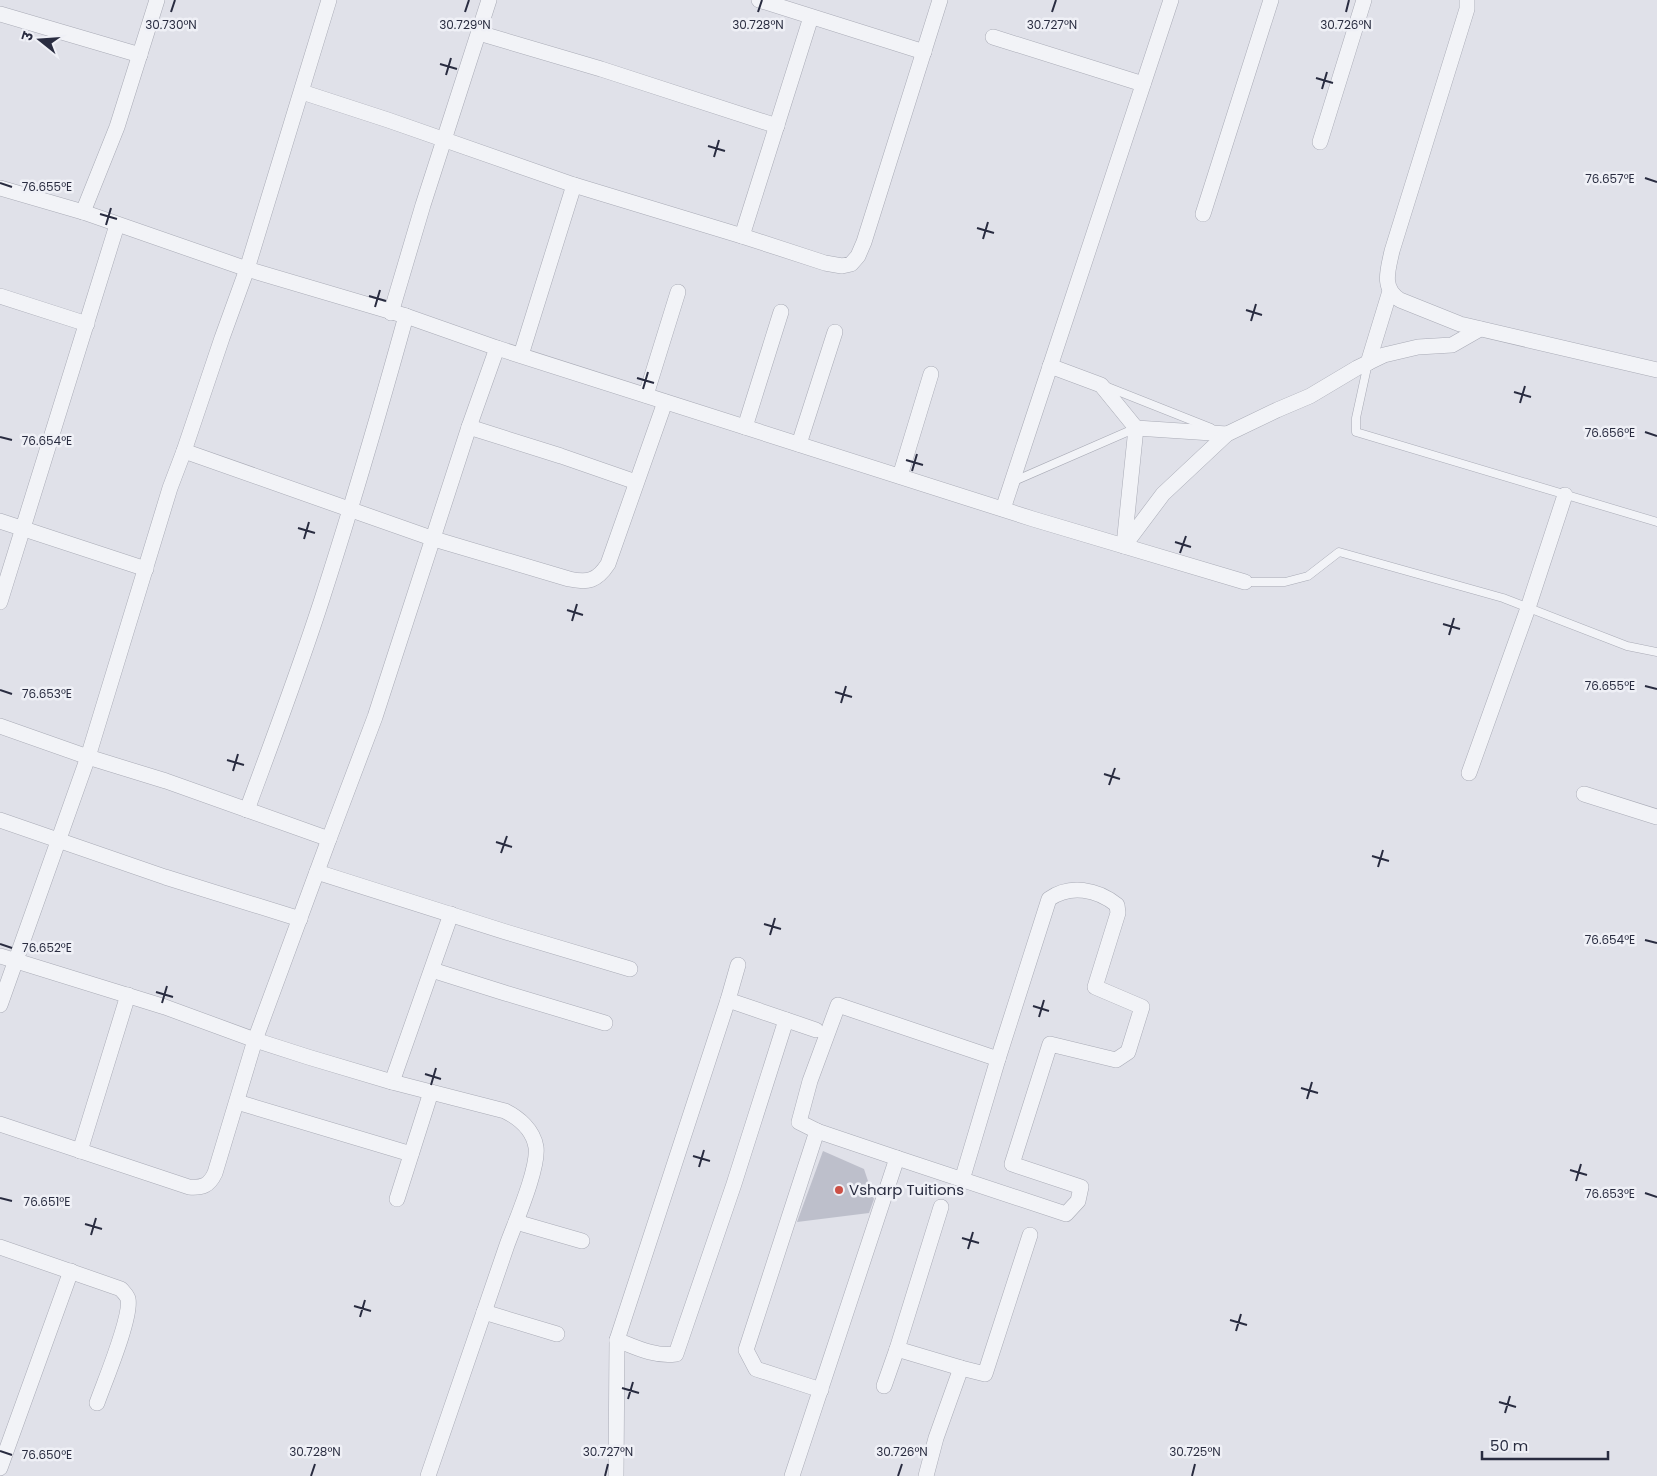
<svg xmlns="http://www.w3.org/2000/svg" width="1657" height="1476" viewBox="0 0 1657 1476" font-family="Poppins,'Noto Sans Devanagari',sans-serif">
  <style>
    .building { fill: #bdbfcb }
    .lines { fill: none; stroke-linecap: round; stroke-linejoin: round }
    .lane-casing { stroke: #a9abb6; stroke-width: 9 }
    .street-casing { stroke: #a9abb6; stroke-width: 16 }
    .lane { stroke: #f2f3f7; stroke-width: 8 }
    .street { stroke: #f2f3f7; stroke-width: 15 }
    .ticks { fill: none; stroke: #292c40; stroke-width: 2 }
    .poi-dot { fill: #cc5046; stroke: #eff0f6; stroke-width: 2 }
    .labels { text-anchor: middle; stroke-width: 5; stroke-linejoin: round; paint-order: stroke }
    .poi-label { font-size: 15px; fill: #292c40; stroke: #eff0f6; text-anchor: start }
    .ticks-label { font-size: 12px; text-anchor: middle; fill: #292c40; stroke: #eff0f6; stroke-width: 5; stroke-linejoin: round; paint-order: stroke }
  </style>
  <rect width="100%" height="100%" fill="#e0e1e9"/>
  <!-- building -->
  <polygon class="building" points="823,1151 864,1169 874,1199 869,1213 797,1222"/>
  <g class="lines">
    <defs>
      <g id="lane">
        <polyline points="1368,363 1356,418 1356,432 1657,522"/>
        <polyline points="1105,386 1211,428"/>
        <polyline points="1012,482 1136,428"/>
        <polyline points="1245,582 1285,582 1308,576 1339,552 1503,598 1627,646 1657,652"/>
      </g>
      <g id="street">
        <polyline points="759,0 924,52"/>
        <path d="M1467,0V9L1392,251C1388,270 1381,288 1400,300L1460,324L1657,370"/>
        <polyline points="0,14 140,55"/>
        <polyline points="479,33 601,69 777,126"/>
        <polyline points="993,37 1143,84"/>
        <polyline points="302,92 388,120 574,185 742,236 825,263 842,266 851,264 858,256 864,242 940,0"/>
        <polyline points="1320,142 1364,0"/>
        <polyline points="0,188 83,212 247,269 406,316 497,348 1033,519 1245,582"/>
        <polyline points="83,212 117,127 157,0"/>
        <polyline points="1203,214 1271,0"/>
        <polyline points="742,236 811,17"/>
        <polyline points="0,296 87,324"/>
        <polyline points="391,313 423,205 489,0"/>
        <polyline points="521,355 574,185"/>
        <polyline points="1368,363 1390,291"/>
        <polyline points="1050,366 1101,385 1136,428 1124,545"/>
        <polyline points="646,395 678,292"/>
        <polyline points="469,427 561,456 636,482"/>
        <polyline points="745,427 781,312"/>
        <polyline points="1136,428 1227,434"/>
        <polyline points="799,444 835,332"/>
        <path d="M184,451L434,539L569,579C588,583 597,581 608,564L665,402"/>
        <polyline points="900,476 931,374"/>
        <polyline points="1003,509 1171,0"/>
        <polyline points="0,521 146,569"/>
        <polyline points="1124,546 1163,494 1227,434 1277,410 1310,396 1357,368 1384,355 1418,347 1452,345 1480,329"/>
        <polyline points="0,602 117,225"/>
        <path d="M0,726L88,757L166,781L329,839L255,1040L215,1173C209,1186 202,1188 189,1187L0,1124"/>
        <polyline points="1469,773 1528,608 1565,495"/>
        <polyline points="1584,794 1657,817"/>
        <path d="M247,810C273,739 300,668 323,596C353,503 380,410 406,316"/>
        <polyline points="0,820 165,877 300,919"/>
        <polyline points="329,839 375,717 469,427 497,348"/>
        <polyline points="317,872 506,932 630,969"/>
        <path d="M0,956L165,1007L255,1040L308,1057L392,1082L505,1111C519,1118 533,1130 536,1147C539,1168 515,1223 507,1245C480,1322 454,1399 428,1476"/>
        <polyline points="432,970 505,993 605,1023"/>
        <polyline points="728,1000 816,1030"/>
        <polyline points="0,1005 88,757 170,488 184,451 222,338 247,269 329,0"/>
        <polyline points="392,1082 451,914"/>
        <polyline points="237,1102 411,1154"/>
        <polyline points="817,1131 799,1122 810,1081 838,1005 998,1059"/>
        <polyline points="80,1151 128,995"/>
        <polyline points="397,1199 431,1092"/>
        <polyline points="516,1222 582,1241"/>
        <path d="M0,1247L121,1289C123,1292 127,1295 128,1299C132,1317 104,1383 97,1403"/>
        <polyline points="484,1312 557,1334"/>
        <path d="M617,1340C637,1348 655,1357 676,1354L734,1184L786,1020"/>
        <polyline points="961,1368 985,1374 1030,1235"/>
        <polyline points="884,1386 897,1349"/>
        <polyline points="821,1390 756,1369 746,1350 817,1131 897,1158"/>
        <polyline points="0,1468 71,1271"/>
        <polyline points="616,1476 617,1340 728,1000 738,965"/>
        <path d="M792,1476L897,1158L1066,1214L1078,1201L1081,1187L1012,1164L1050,1044L1116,1060L1128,1052L1142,1007L1095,987L1118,913L1117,905C1097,889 1070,884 1049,899L998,1059L962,1180"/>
        <polyline points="926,1476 936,1438 961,1368 897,1349 941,1207"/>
      </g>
    </defs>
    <!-- lane casing -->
    <use href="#lane" class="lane-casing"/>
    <!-- street casing -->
    <use href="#street" class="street-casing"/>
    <!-- lane -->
    <use href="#lane" class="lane"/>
    <!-- street -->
    <use href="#street" class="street"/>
  </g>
  <!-- ticks -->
  <path class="ticks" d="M171,12L175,0M465,12L469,0M758,12L762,0M1052,12L1056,0M1346,12L1349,0M440,64L457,69M446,75L451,58M1316,78L1333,83M1322,89L1327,72M708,146L725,151M714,157L719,140M1645,178L1657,182M0,183L12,187M100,214L117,219M106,225L111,208M977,228L994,233M983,239L988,222M369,296L386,301M375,307L380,290M1246,310L1262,315M1251,321L1256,304M637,378L654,383M643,389L648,372M1514,392L1531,397M1520,403L1525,386M1645,432L1657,436M0,437L12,440M906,460L923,465M912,471L917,454M298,528L315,533M304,539L309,522M1175,542L1191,547M1180,553L1186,536M567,610L583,615M572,621L577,604M1443,624L1460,629M1449,635L1454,618M1645,686L1657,689M0,690L12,694M835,692L852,697M841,703L846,686M227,760L244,765M233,771L238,754M1104,774L1120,779M1109,785L1115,768M496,842L512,847M501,853L507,836M1372,856L1389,861M1378,867L1383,850M764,924L781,929M770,935L775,918M1645,940L1657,943M0,944L12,948M156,992L173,997M162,1003L167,986M1033,1006L1049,1011M1039,1017L1044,1000M425,1074L441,1079M431,1085L436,1068M1301,1088L1318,1093M1307,1099L1312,1082M693,1156L710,1161M699,1167L704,1150M1570,1170L1587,1175M1576,1181L1581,1164M1645,1193L1657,1197M0,1198L12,1201M85,1224L102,1229M91,1235L96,1218M962,1238L979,1243M968,1249L973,1232M354,1306L371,1311M360,1317L365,1300M1230,1320L1247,1325M1236,1331L1241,1314M622,1388L639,1393M628,1399L633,1382M1499,1402L1516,1407M1505,1413L1510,1396M0,1451L12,1455M311,1476L315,1464M605,1476L608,1464M898,1476L902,1464M1192,1476L1195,1464"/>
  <!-- markers -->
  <circle class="poi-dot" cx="839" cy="1190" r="5"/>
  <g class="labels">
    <!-- poi labels -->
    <g class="poi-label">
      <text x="849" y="1195">Vsharp Tuitions</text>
    </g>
  </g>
  <g class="ticks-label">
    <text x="171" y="29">30.730°N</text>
    <text x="465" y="29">30.729°N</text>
    <text x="758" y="29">30.728°N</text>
    <text x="1052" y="29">30.727°N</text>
    <text x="1346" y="29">30.726°N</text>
    <text x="1610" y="183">76.657°E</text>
    <text x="47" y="191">76.655°E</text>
    <text x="1610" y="437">76.656°E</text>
    <text x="47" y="445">76.654°E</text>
    <text x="1610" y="690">76.655°E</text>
    <text x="47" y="698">76.653°E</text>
    <text x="1610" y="944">76.654°E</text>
    <text x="47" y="952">76.652°E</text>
    <text x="1610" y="1198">76.653°E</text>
    <text x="47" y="1206">76.651°E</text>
    <text x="315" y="1456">30.728°N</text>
    <text x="608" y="1456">30.727°N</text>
    <text x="902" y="1456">30.726°N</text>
    <text x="1195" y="1456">30.725°N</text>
    <text x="47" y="1459">76.650°E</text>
  </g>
  <!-- north arrow -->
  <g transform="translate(40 40) rotate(287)" stroke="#eff0f6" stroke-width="4" paint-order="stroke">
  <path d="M0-4L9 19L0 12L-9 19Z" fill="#292c40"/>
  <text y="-8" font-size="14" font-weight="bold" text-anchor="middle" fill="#292c40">उ</text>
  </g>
  <!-- scale -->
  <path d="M1482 1451v8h126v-8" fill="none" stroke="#292c40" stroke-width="2.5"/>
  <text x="1490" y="1451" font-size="15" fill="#292c40" stroke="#eff0f6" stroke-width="4" paint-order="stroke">50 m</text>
</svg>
